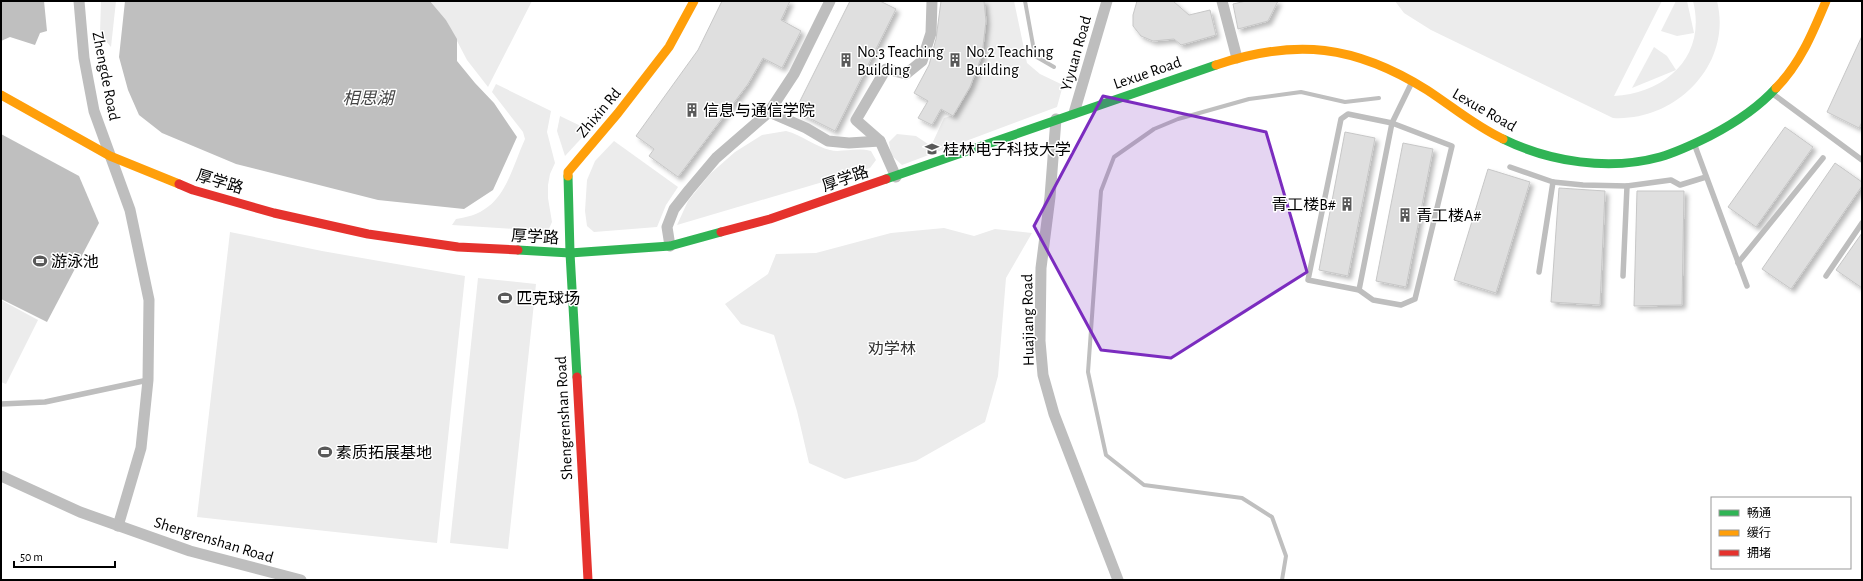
<svg xmlns="http://www.w3.org/2000/svg" width="1863" height="581" viewBox="0 0 1863 581" font-family="'Alegreya Sans','Noto Sans SC',sans-serif">
  <style>
    .green { fill: #ececec }
    .water { fill: #bfbfbf }
    .lines { fill: none; stroke-linecap: round; stroke-linejoin: round }
    .stream { stroke: #bfbfbf; stroke-width: 4 }
    .building { fill: #dfdfdf; stroke: #c7c7c7; filter: url(#shadow) }
    .lane { stroke: #bebebe; stroke-width: 5.5 }
    .street { stroke: #bebebe; stroke-width: 11 }
    .fast { stroke: #30b455; stroke-width: 9 }
    .slow { stroke: #ff9f0a; stroke-width: 9 }
    .jam { stroke: #e5322d; stroke-width: 9 }
    .marked { fill: #7b2cbf; fill-opacity: 0.2; stroke: #7b2cbf; stroke-width: 3; stroke-linejoin: round }
    .labels { text-anchor: middle; stroke-width: 3; stroke-linejoin: round; paint-order: stroke }
    .poi-label { font-size: 16px; fill: #000; stroke: #fff; text-anchor: start }
    .street-label { font-size: 16px; fill: #000; stroke: #fff }
    .park-label { font-size: 16px; fill: #333; stroke: #fff }
    .water-label { font-size: 17px; font-style: italic; fill: #444; stroke: #fff }
  </style>
  <defs>
    <filter id="shadow"><feDropShadow dx="3.5" dy="3.5" stdDeviation="2" flood-color="#0004"/></filter>
  </defs>
  <rect width="100%" height="100%" fill="#fff"/>
  <!-- green -->
  <g class="green">
    <polygon points="101,1 116,1 111,47 100,34"/>
    <polygon points="430,1 532,1 488,87 467,60 446,20"/>
    <path d="M984,1H1014L1027,63L1040,74L1063,85L1057,107L902,165L891,155L889,142L897,134L916,136L931,146L944,118C956,115 957,109 963,99C981,69 988,36 984,1Z"/>
    <path d="M1395,1H1662L1614,96C1666,93 1707,56 1693,1H1717C1733,65 1675,122 1613,118L1431,30L1404,13Z"/>
    <polygon points="1676,1 1687,1 1694,33 1677,36 1661,31"/>
    <polygon points="1654,47 1667,56 1676,70 1632,88"/>
    <path d="M496,84L551,111L547,132L555,163L550,174L548,185V198L552,222L548,231L452,225L456,219C504,213 508,177 525,139L523,132L492,92Z"/>
    <polygon points="560,116 589,130 565,156 557,131"/>
    <path d="M786,131C802,135 816,147 830,150C841,153 855,147 871,151L876,160L870,168L677,225L688,201L710,174L735,152L762,135Z"/>
    <polygon points="614,141 678,187 666,205 657,227 594,232 587,226 585,211 587,180 595,161"/>
    <polygon points="944,228 974,236 995,229 1032,233 1006,278 998,376 985,422 916,461 845,479 809,463 797,411 774,335 741,324 725,304 768,274 776,254 816,253 891,233"/>
    <polygon points="230,232 322,251 465,276 437,543 197,517"/>
    <polygon points="478,278 536,284 508,549 450,543"/>
    <polygon points="1,300 38,320 6,384 1,382"/>
  </g>
  <!-- water -->
  <g class="water">
    <polygon points="1,1 44,1 47,31 40,33 35,45 10,37 1,41"/>
    <polygon points="125,1 430,1 446,20 457,39 457,61 475,83 494,103 517,137 493,190 464,209 378,200 236,164 162,133 139,115 128,90 119,57"/>
    <polygon points="1,134 79,176 99,223 47,322 1,299"/>
  </g>
  <g class="lines">
    <!-- stream -->
    <g class="stream">
      <polyline points="1025,1 1035,56 1054,67"/>
      <polyline points="1282,580 1286,556 1272,517 1242,498 1144,485 1106,455 1088,372 1101,191 1114,157 1154,129 1178,119 1249,99 1301,92 1345,102 1379,98"/>
    </g>
  </g>
  <!-- building -->
  <g class="building">
    <polygon points="722,1 790,1 781,20 801,31 782,68 763,58 748,84 678,177 649,156 654,149 636,136 698,50"/>
    <polygon points="850,1 880,1 896,9 835,131 795,111"/>
    <polygon points="941,1 984,1 986,21 982,55 970,87 953,116 941,109 932,125 918,118 928,101 914,93 929,65 936,39"/>
    <polygon points="1137,1 1173,1 1189,15 1210,10 1216,35 1181,45 1174,39 1153,41 1141,36 1133,26 1133,15"/>
    <polygon points="1246,1 1278,1 1268,21 1238,29 1233,4"/>
    <polygon points="1862,36 1862,122 1859,128 1827,112"/>
    <polygon points="1785,127 1813,147 1756,227 1728,207"/>
    <polygon points="1345,132 1375,138 1348,276 1319,270"/>
    <polygon points="1403,143 1433,149 1406,287 1376,281"/>
    <polygon points="1835,163 1862,182 1862,186 1791,289 1762,269"/>
    <polygon points="1488,169 1530,182 1496,293 1454,280"/>
    <polygon points="1559,188 1605,191 1600,305 1551,302"/>
    <polygon points="1637,191 1684,191 1682,305 1634,306"/>
    <polygon points="1862,233 1862,288 1836,270"/>
  </g>
  <g class="lines">
    <!-- lane -->
    <g class="lane">
      <polyline points="1773,94 1862,160"/>
      <polygon points="1348,114 1392,123 1452,146 1415,299 1401,305 1373,300 1359,290 1308,280 1341,119"/>
      <polyline points="1695,146 1747,286"/>
      <polyline points="1510,167 1553,182 1583,185 1627,186 1671,180 1680,185 1706,177"/>
      <polyline points="1738,263 1823,158"/>
      <polyline points="1539,272 1553,182"/>
      <polyline points="1623,276 1627,186"/>
      <polyline points="1826,276 1862,223"/>
      <polyline points="1359,290 1392,123 1412,82"/>
      <polyline points="1,404 45,402 148,380"/>
    </g>
    <!-- street -->
    <g class="street">
      <polyline points="79,1 84,58 94,111 130,210 149,300 148,380 141,448 118,526"/>
      <polyline points="1222,1 1237,58"/>
      <polyline points="769,112 806,128 828,141 849,143 880,141"/>
      <polyline points="1074,113 1107,1"/>
      <polyline points="1056,119 1050,197 1041,268 1040,341 1043,375 1054,414 1118,580"/>
      <polyline points="896,177 880,141 856,120 886,69 906,74 922,61 931,33 932,1"/>
      <polyline points="670,246 667,227 674,209 689,190 716,158 769,112 794,74 830,1"/>
      <polyline points="1,476 80,512 190,551 301,580"/>
    </g>
    <!-- fast -->
    <g class="fast">
      <path d="M1503,139C1550,162 1609,171 1660,157C1677,152 1694,144 1710,136C1735,123 1757,109 1776,88"/>
      <polyline points="568,176 570,253 577,377"/>
      <polyline points="886,179 1216,65"/>
      <polyline points="518,250 570,253 670,246 721,232"/>
    </g>
    <!-- slow -->
    <g class="slow">
      <path d="M1216,65C1296,38 1355,45 1427,90C1453,107 1475,126 1503,139"/>
      <path d="M1776,88C1800,64 1813,32 1826,1"/>
      <polyline points="1,95 110,156 179,184"/>
      <polyline points="568,176 568,172 618,113 669,47 694,1"/>
    </g>
    <!-- jam -->
    <g class="jam">
      <polyline points="179,184 193,190 274,213 368,234 458,247 518,250"/>
      <polyline points="721,232 770,219 886,179"/>
      <polyline points="577,377 588,580"/>
    </g>
  </g>
  <!-- marked area -->
  <path class="marked" d="M1103,96L1266,132L1307,272L1171,358L1101,350L1034,226Z"/>
  <!-- icons -->
  <defs>
    <symbol id="building-bare" viewBox="-9 -9 18 18"><path d="M-4-6H4V6H1V3H-1V6H-4ZM-2.5-4.3h1.7v1.8h-1.7ZM.8-4.3h1.7v1.8H.8ZM-2.5-1h1.7V.8h-1.7ZM.8-1h1.7V.8H.8Z" fill="#595959" stroke="#fff" stroke-width="2.5" paint-order="stroke"/></symbol>
    <symbol id="university-bare" viewBox="-9 -9 18 18"><path d="M0-5L7-2L0 1L-7-2ZM-4 1L0 2.5L4 1V4Q0 6-4 4Z" fill="#595959" stroke="#fff" stroke-width="2.5" paint-order="stroke"/></symbol>
    <symbol id="stadium-bare" viewBox="-9 -9 18 18"><path d="M0-5a6.5 5 0 1 0 0 10a6.5 5 0 1 0 0-10ZM-3.5-1.8h7v3.6h-7Z" fill="#595959" stroke="#fff" stroke-width="2.5" paint-order="stroke"/></symbol>
  </defs>
  <g fill-rule="evenodd">
    <use href="#building-bare" x="836" y="50" width="20" height="20"/>
    <use href="#building-bare" x="945" y="50" width="20" height="20"/>
    <use href="#building-bare" x="682" y="100" width="20" height="20"/>
    <use href="#university-bare" x="922" y="139" width="20" height="20"/>
    <use href="#building-bare" x="1337" y="194" width="20" height="20"/>
    <use href="#building-bare" x="1395" y="205" width="20" height="20"/>
    <use href="#stadium-bare" x="30" y="251" width="20" height="20"/>
    <use href="#stadium-bare" x="495" y="288" width="20" height="20"/>
    <use href="#stadium-bare" x="315" y="442" width="20" height="20"/>
  </g>
  <g class="labels">
    <!-- poi labels -->
    <g class="poi-label">
      <text x="857" y="57">No.3 Teaching<tspan x="857" dy="18">Building</tspan></text>
      <text x="966" y="57">No.2 Teaching<tspan x="966" dy="18">Building</tspan></text>
      <text x="703" y="116">信息与通信学院</text>
      <text x="943" y="155">桂林电子科技大学</text>
      <text x="1336" y="210" text-anchor="end">青工楼B#</text>
      <text x="1416" y="221">青工楼A#</text>
      <text x="51" y="267">游泳池</text>
      <text x="516" y="304">匹克球场</text>
      <text x="336" y="458">素质拓展基地</text>
    </g>
    <!-- street labels -->
    <g class="street-label">
      <text transform="translate(1075 53) rotate(-74)" y="6">Yiyuan Road</text>
      <text transform="translate(1147 72) rotate(-19)" y="6">Lexue Road</text>
      <text transform="translate(107 76) rotate(79)" y="6">Zhengde Road</text>
      <text transform="translate(1485 109) rotate(30)" y="6">Lexue Road</text>
      <text transform="translate(598 112) rotate(-50)" y="6">Zhixin Rd</text>
      <text transform="translate(845 178) rotate(-19)" y="6">厚学路</text>
      <text transform="translate(220 181) rotate(17)" y="6">厚学路</text>
      <text transform="translate(535 236) rotate(3)" y="6">厚学路</text>
      <text transform="translate(1027 320) rotate(-91)" y="6">Huajiang Road</text>
      <text transform="translate(563 418) rotate(-93)" y="6">Shengrenshan Road</text>
      <text transform="translate(214 539) rotate(17)" y="6">Shengrenshan Road</text>
    </g>
    <!-- park labels -->
    <g class="park-label">
      <text x="892" y="354">劝学林</text>
    </g>
    <!-- water labels -->
    <g class="water-label">
      <text x="368" y="104">相思湖</text>
    </g>
  </g>
  <!-- border -->
  <rect width="1863" height="581" fill="none" stroke="#000000" stroke-width="4"/>
  <!-- legend -->
  <rect x="1711" y="497" width="140" height="72" fill="#ffffff" stroke="#999999"/>
  <rect x="1719" y="510" width="20" height="6" fill="#30b455" stroke="#999999"/>
  <text x="1747" y="517" font-size="12" fill="#000000">畅通</text>
  <rect x="1719" y="530" width="20" height="6" fill="#ff9f0a" stroke="#999999"/>
  <text x="1747" y="537" font-size="12" fill="#000000">缓行</text>
  <rect x="1719" y="550" width="20" height="6" fill="#e5322d" stroke="#999999"/>
  <text x="1747" y="557" font-size="12" fill="#000000">拥堵</text>
  <!-- scale -->
  <path d="M14 561v6h101v-6" fill="none" stroke="#000000" stroke-width="2"/>
  <text x="20" y="561" font-size="12" fill="#000000" stroke="#ffffff" stroke-width="3" paint-order="stroke">50 m</text>
</svg>
